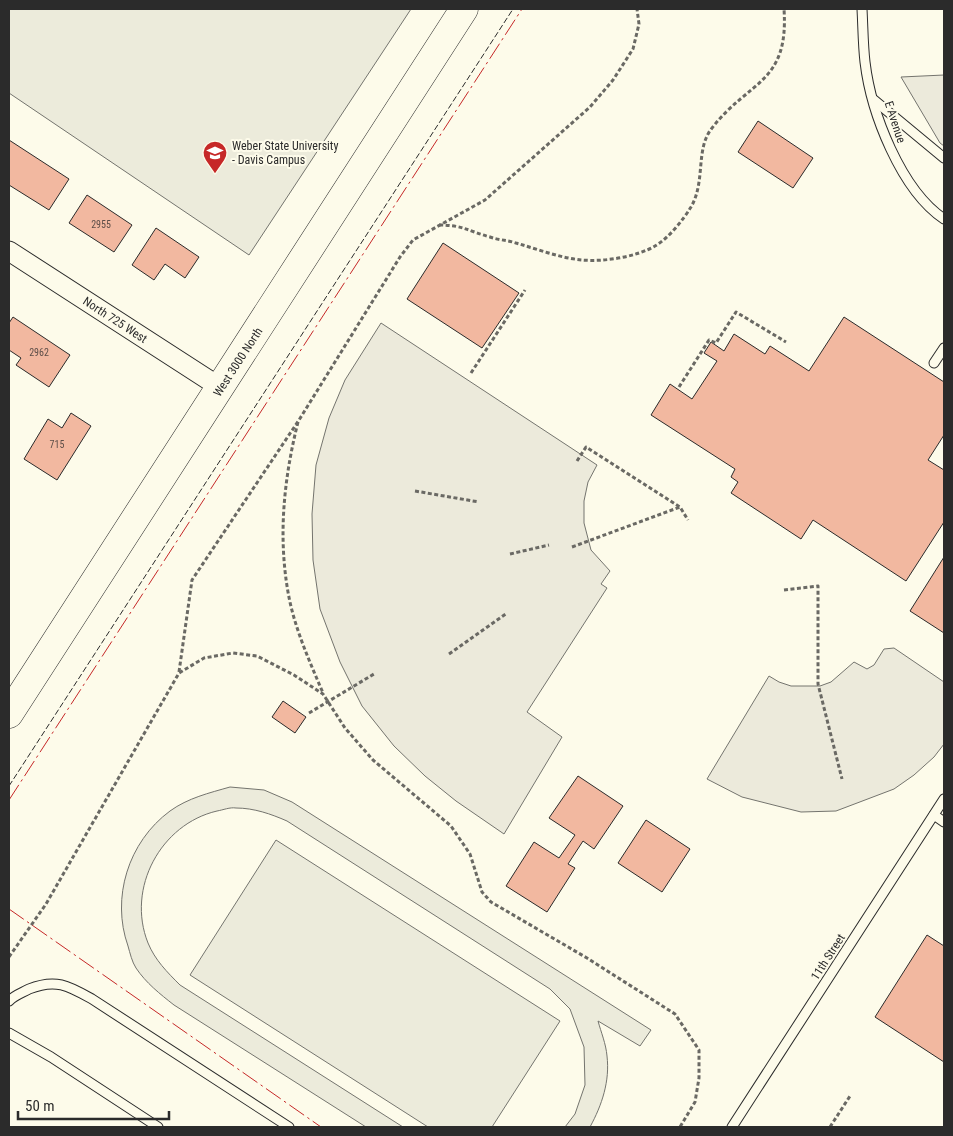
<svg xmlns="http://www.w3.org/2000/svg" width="953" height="1136" viewBox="0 0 953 1136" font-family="'Roboto Condensed',sans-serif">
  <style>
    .green { fill: #ecebdb; stroke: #74746e }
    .parking { fill: #eceadb; stroke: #74746e }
    .building { fill: #f2b8a0; stroke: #2b2b2b }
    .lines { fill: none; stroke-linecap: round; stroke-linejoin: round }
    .service-casing { stroke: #2b2b2b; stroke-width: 11 }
    .minor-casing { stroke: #2b2b2b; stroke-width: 21 }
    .primary-casing { stroke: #2b2b2b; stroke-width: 29 }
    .path { stroke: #6a6964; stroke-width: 3; stroke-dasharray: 4 2.5; stroke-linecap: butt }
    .service { stroke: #fdfbea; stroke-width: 9 }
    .minor { stroke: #fdfbea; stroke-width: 19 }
    .primary { stroke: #fdfbea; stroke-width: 28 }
    .fence { stroke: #2b2b2b; stroke-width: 1; stroke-dasharray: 6 2.5; stroke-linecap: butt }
    .power { stroke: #c62828; stroke-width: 1; stroke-dasharray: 18 4 2.5 4; stroke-linecap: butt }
    .labels { text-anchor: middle; stroke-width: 4; stroke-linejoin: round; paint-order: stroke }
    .number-label { font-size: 10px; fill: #5d4e48 }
    .street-label { font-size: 12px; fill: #2b2b2b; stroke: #fdfbea }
    .poi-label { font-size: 12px; fill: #2b2b2b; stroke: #fdfbea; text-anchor: start }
  </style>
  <rect width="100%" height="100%" fill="#fdfbea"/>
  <!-- green -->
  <g class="green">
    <polygon points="9,9 411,9 249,255 9,93"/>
    <path d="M230,787L264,790L292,802L651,1030L640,1046L598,1021C601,1032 606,1044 607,1056C610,1081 602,1105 590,1127H565L575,1114L585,1085L584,1047L570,1009L550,989L287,821C271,814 254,808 236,808C230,807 223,810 217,811C161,824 126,888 148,943C155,960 167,972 180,985L403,1127H366L174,1005C160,994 146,983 136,968C132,962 130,953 128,946C111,898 128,842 170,811C188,798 209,793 230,787Z"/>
    <polygon points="276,840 560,1021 492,1127 428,1127 190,975"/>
  </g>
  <!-- parking -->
  <g class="parking">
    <polygon points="944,75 944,146 940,143 901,77"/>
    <polygon points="381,323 597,465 588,482 584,501 584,523 591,550 610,571 601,584 607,588 527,712 562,737 504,834 456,801 425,776 394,746 362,706 340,662 320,609 313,560 312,514 316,465 329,418 345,380"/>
    <polygon points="894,648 944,682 944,744 934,757 914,775 894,789 836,811 801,812 742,797 707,779 769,676 779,682 791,686 820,686 831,682 854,662 867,669 874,665 884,649"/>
  </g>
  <!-- building -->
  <g class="building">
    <polygon points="758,121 813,158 793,188 738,152"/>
    <polygon points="9,140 69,179 49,210 9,185"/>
    <polygon points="87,195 132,225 114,252 69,223"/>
    <polygon points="156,228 199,257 185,278 165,264 154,280 132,265"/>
    <polygon points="443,243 519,293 482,348 407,299"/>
    <polygon points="13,317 70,355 49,387 16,365 21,358 9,350 9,323"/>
    <polygon points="844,317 944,382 944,435 928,460 944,470 944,522 906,581 813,520 801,539 731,493 738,482 731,477 735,469 651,415 670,384 692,399 717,361 704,353 711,342 724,351 734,334 765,354 770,346 809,371"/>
    <polygon points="71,413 91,426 57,480 24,459 48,419 62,428"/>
    <polygon points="944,557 944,633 910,611"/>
    <polygon points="283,701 306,717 295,733 272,717"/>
    <polygon points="578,776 623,806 594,849 583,841 568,864 575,868 547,912 506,886 534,842 559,858 575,835 549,818"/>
    <polygon points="646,820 690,849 662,892 618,863"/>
    <polygon points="927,935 944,946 944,1062 875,1017"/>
  </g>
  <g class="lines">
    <defs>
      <g id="service">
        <path d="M862,9C863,27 863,45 865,62C871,113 901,190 944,219"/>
        <polyline points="874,100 944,158"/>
        <polyline points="934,363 944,348"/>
        <polyline points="934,815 944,822"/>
        <path d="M9,1001C15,995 22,993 29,989C56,978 69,986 92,999L289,1127"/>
        <polyline points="9,1033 51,1057 158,1127"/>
        <polyline points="732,1127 944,799"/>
      </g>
      <polyline id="minor" points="9,251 221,388"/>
      <polyline id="primary" points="9,714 464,9"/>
    </defs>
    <!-- service casing -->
    <use href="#service" class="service-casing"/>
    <!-- minor casing -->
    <use href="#minor" class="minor-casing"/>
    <!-- primary casing -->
    <use href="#primary" class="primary-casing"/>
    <!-- path -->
    <g class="path">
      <path d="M439,225C463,225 468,231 490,237C498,240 507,240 516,243C537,249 560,258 582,260C604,262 636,257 655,246C669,238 683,220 691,207C706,181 695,149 712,128C749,80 789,84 784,9"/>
      <polyline points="471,373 525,290"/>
      <polyline points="679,387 709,340 716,343 736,312 786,342"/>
      <path d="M298,422C284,478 278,535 288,592C294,627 309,660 323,693"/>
      <polyline points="577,461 586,447 680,507 688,520"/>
      <polyline points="415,491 479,502"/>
      <polyline points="572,547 680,507"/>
      <polyline points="510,554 549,545"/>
      <polyline points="784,590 818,586 818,684 842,779"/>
      <polyline points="449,654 507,613"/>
      <polyline points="179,672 192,580 299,420 400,257 413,240 485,200 590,107 613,80 633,49 639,24 637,9"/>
      <polyline points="309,713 374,674"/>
      <polyline points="9,957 46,904 179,673 204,658 233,653 257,656 294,675 323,694 345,728 373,760 451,826 470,854 482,892 491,902 587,958 675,1014 699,1050 699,1078 695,1102 680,1127"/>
      <polyline points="830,1127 850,1096"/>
    </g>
    <!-- service -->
    <use href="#service" class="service"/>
    <!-- minor -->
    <use href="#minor" class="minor"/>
    <!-- primary -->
    <use href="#primary" class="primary"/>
    <!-- fence -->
    <polyline class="fence" points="9,786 513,9"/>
    <!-- power -->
    <g class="power">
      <polyline points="9,800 522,9"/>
      <polyline points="9,909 321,1127"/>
    </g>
  </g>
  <!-- icons -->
  <defs>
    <symbol id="university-pin" viewBox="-11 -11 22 30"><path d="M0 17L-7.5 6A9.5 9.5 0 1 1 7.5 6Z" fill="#c62828" stroke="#fdfbea"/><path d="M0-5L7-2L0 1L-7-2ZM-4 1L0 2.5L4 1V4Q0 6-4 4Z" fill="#fff"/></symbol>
  </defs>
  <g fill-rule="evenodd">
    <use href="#university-pin" x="201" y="139" width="28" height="38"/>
  </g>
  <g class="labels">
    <!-- number labels -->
    <g class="number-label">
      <text x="101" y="228">2955</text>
      <text x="39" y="356">2962</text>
      <text x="57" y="448">715</text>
    </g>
    <!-- street labels -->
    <g class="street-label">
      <text transform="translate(895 122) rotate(72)" y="4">E Avenue</text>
      <text transform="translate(115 320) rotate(33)" y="4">North 725 West</text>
      <text transform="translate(238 362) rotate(-57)" y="4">West 3000 North</text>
      <text transform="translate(828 957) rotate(-57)" y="4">11th Street</text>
    </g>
    <!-- poi labels -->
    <g class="poi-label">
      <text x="232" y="150">Weber State University<tspan x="232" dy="14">- Davis Campus</tspan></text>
    </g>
  </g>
  <!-- border -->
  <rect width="953" height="1136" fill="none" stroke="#2b2b2b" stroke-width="20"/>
  <!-- scale -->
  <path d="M18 1111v8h151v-8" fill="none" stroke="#2b2b2b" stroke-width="2.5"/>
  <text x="25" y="1111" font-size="15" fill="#2b2b2b" stroke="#fdfbea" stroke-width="4" paint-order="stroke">50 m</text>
</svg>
